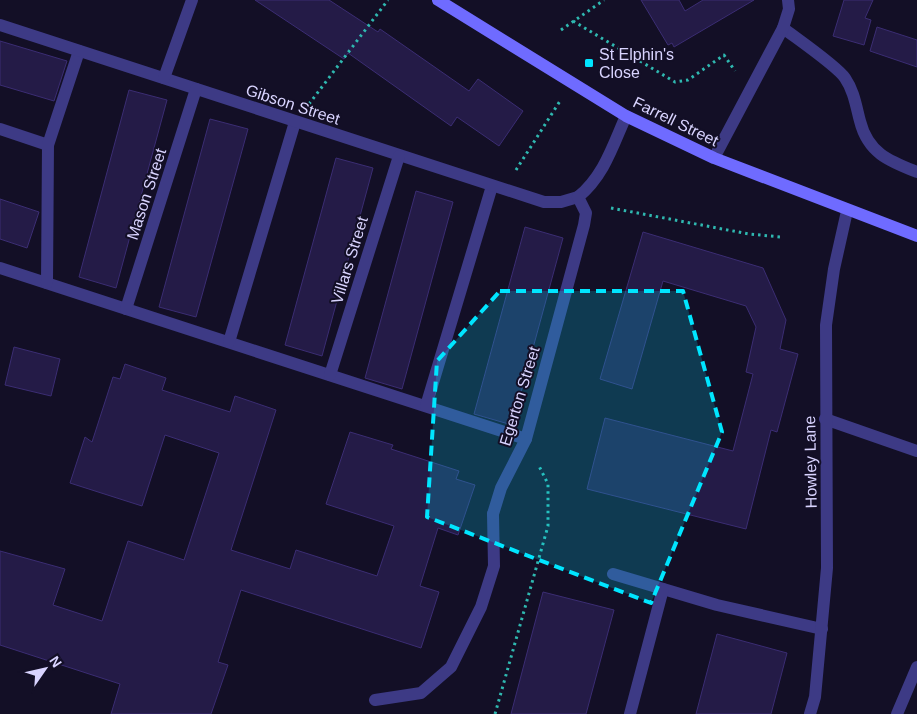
<svg xmlns="http://www.w3.org/2000/svg" width="917" height="714" viewBox="0 0 917 714" font-family="Helvetica,sans-serif">
  <style>
    .building { fill: #241b47; stroke: #3b2d73 }
    .lines { fill: none; stroke-linecap: round; stroke-linejoin: round }
    .path { stroke: #2fb8b0; stroke-width: 3; stroke-dasharray: 2.5 4; stroke-linecap: butt }
    .lane { stroke: #3d3a85; stroke-width: 12 }
    .street { stroke: #3d3a85; stroke-width: 12 }
    .secondary { stroke: #6f6bff; stroke-width: 12 }
    .marked { fill: #00e5ff; fill-opacity: 0.2; stroke: #00e5ff; stroke-width: 4; stroke-dasharray: 10 6; stroke-linejoin: round }
    .poi-dot { fill: #00e5ff; stroke: #130f26; stroke-width: 2 }
    .labels { text-anchor: middle; stroke-width: 4; stroke-linejoin: round; paint-order: stroke }
    .poi-label { font-size: 16px; fill: #d9d4ff; stroke: #130f26; text-anchor: start }
    .street-label { font-size: 16px; fill: #d9d4ff; stroke: #130f26 }
  </style>
  <rect width="100%" height="100%" fill="#130f26"/>
  <!-- building -->
  <g class="building">
    <polygon points="255,0 329,0 378,32 380,29 469,91 478,79 523,111 499,146 457,117 451,126 348,53 344,59"/>
    <polygon points="641,0 679,0 685,11 703,0 754,0 674,47 672,43 668,45"/>
    <polygon points="844,0 873,0 865,18 871,20 864,45 833,36"/>
    <polygon points="877,27 917,40 917,67 870,51"/>
    <polygon points="0,41 67,61 54,101 0,85"/>
    <polygon points="129,90 167,100 116,288 79,277"/>
    <polygon points="210,119 248,129 196,317 159,307"/>
    <polygon points="336,158 373,168 322,356 285,345"/>
    <polygon points="416,191 453,202 402,389 365,378"/>
    <polygon points="0,199 39,212 27,248 0,239"/>
    <polygon points="525,227 563,238 512,425 474,414"/>
    <polygon points="643,232 763,268 786,320 780,349 798,354 777,432 771,430 746,529 587,489 605,418 733,451 753,374 746,372 756,327 746,306 663,281 632,389 600,379"/>
    <polygon points="14,347 60,359 51,396 5,385"/>
    <polygon points="125,364 166,378 162,390 230,412 235,396 276,410 231,550 290,569 296,550 377,576 394,526 326,504 350,432 393,445 391,449 459,471 456,479 475,485 458,535 438,528 420,586 439,592 421,648 241,590 218,662 228,665 211,714 111,714 120,684 0,645 0,551 65,569 53,605 102,621 128,541 184,560 219,453 165,435 142,506 70,483 85,437 92,442 113,377 120,379"/>
    <polygon points="543,592 614,610 586,714 511,714"/>
    <polygon points="717,634 787,653 771,714 696,714"/>
  </g>
  <g class="lines">
    <!-- path -->
    <g class="path">
      <polyline points="573,21 675,82 688,80 724,55 735,71"/>
      <polyline points="561,30 604,0"/>
      <polyline points="309,104 388,0"/>
      <polyline points="516,170 560,101"/>
      <polyline points="611,208 749,234 781,237"/>
      <polyline points="495,714 548,526 548,484 538,464"/>
    </g>
    <!-- lane -->
    <g class="lane">
      <polyline points="0,129 48,145"/>
      <polyline points="0,268 526,439"/>
      <polyline points="47,283 48,145 79,51"/>
      <polyline points="229,342 295,122"/>
      <polyline points="426,406 492,186"/>
      <polyline points="825,419 917,451"/>
      <polyline points="613,574 717,605 822,629"/>
      <polyline points="375,700 421,693 451,667 481,607 494,566 493,514"/>
      <polyline points="630,714 663,589"/>
      <polyline points="897,714 917,667"/>
    </g>
    <!-- street -->
    <g class="street">
      <polyline points="0,25 544,202 561,202 578,197"/>
      <path d="M783,28C796,38 837,66 845,78C854,91 856,106 860,121C868,153 889,161 917,172"/>
      <polyline points="164,78 192,0"/>
      <polyline points="714,158 783,28 789,9 788,0"/>
      <polyline points="126,309 196,89"/>
      <polyline points="330,375 399,156"/>
      <path d="M493,514L501,488L526,439L584,225L586,213L578,197C604,176 613,145 626,116"/>
      <polyline points="810,714 815,697 827,568 826,325 834,269 847,211"/>
    </g>
    <!-- secondary -->
    <polyline class="secondary" points="438,0 626,116 714,158 917,236"/>
  </g>
  <!-- marked area -->
  <path class="marked" d="M500,291H683L722,432L651,603L427,517L437,361Z"/>
  <!-- markers -->
  <rect class="poi-dot" x="584" y="58" width="10" height="10" rx="2.5"/>
  <g class="labels">
    <!-- poi labels -->
    <g class="poi-label">
      <text x="599" y="60">St Elphin's<tspan x="599" dy="18">Close</tspan></text>
    </g>
    <!-- street labels -->
    <g class="street-label">
      <text transform="translate(293 104) rotate(18)" y="6">Gibson Street</text>
      <text transform="translate(676 121) rotate(26)" y="6">Farrell Street</text>
      <text transform="translate(146 194) rotate(-72)" y="6">Mason Street</text>
      <text transform="translate(349 260) rotate(-73)" y="6">Villars Street</text>
      <text transform="translate(519 396) rotate(-73)" y="6">Egerton Street</text>
      <text transform="translate(810 462) rotate(-91)" y="6">Howley Lane</text>
    </g>
  </g>
  <!-- north arrow -->
  <g transform="translate(45 669) rotate(56)" stroke="#130f26" stroke-width="4" paint-order="stroke">
  <path d="M0-4L9 19L0 12L-9 19Z" fill="#d9d4ff"/>
  <text y="-8" font-size="14" font-weight="bold" text-anchor="middle" fill="#d9d4ff">N</text>
  </g>
</svg>
